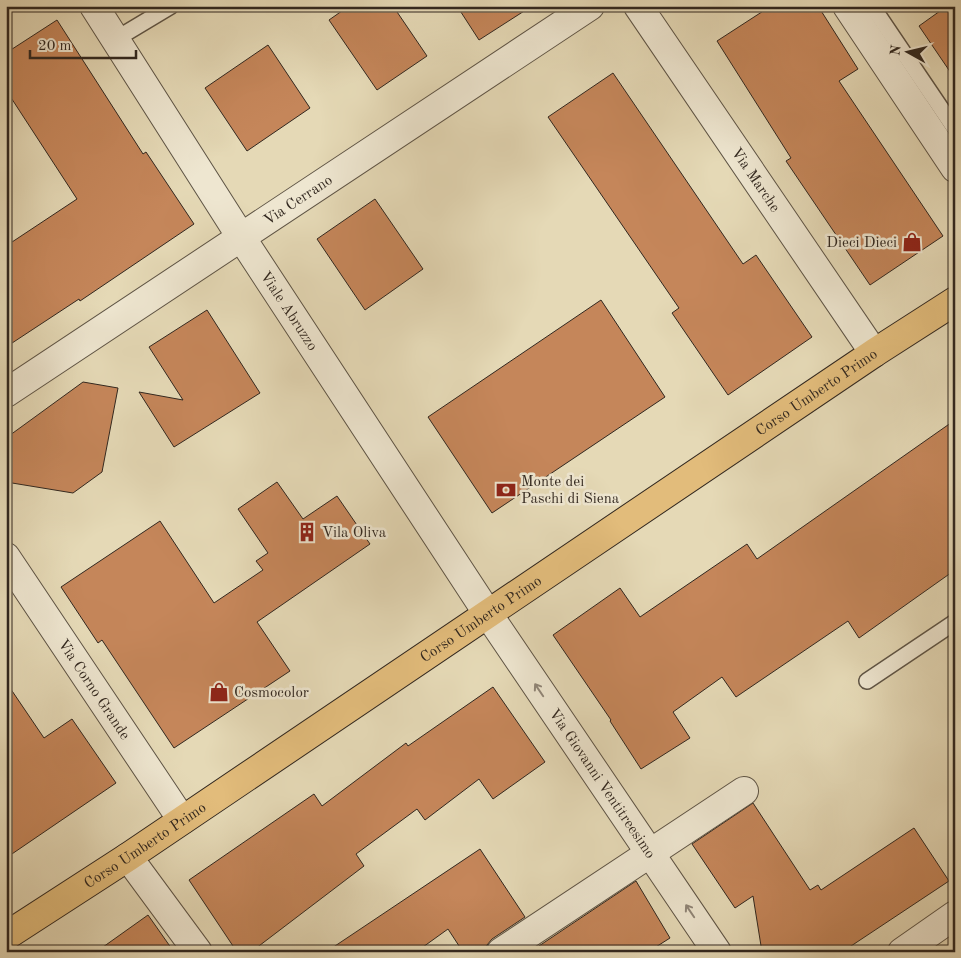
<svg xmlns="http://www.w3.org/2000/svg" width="961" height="958" viewBox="0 0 961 958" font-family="'Old Standard TT',serif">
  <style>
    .building { fill: #c5865a; stroke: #31271f }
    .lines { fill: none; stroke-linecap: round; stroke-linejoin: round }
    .service-casing { stroke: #5e5445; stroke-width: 18 }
    .minor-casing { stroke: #5e5445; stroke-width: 30 }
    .primary-casing { stroke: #31271f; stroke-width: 30 }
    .service { stroke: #eee6d0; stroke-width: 15 }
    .minor { stroke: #eee6d0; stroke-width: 28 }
    .primary { stroke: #e2bc7b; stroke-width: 28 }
    .oneway { stroke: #908678 }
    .labels { text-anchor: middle; stroke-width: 5; stroke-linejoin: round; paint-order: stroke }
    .street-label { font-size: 15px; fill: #31271f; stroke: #eee6d0 }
    .poi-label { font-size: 15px; fill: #31271f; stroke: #eee6d0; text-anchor: start }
  </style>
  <rect width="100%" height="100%" fill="#e5d9b6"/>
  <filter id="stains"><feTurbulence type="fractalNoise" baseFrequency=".004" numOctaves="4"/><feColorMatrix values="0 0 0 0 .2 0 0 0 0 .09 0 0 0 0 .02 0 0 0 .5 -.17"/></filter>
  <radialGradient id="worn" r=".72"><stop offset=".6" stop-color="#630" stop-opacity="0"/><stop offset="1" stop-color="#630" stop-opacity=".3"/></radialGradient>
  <!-- building -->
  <g class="building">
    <polygon points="349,6 393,6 427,56 377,90 329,20"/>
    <polygon points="457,6 532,6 479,40"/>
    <polygon points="771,6 818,6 858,69 839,81 943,236 870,285 786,161 791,158 717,41"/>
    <polygon points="947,6 955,6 955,79 919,26"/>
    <polygon points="57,20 143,154 146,152 194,224 80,301 79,299 6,347 6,246 77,199 6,90 6,53"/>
    <polygon points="268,45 310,108 247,151 205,88"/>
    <polygon points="613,73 743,264 756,255 812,337 728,395 672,313 679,308 548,117"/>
    <polygon points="375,199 423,269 365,310 317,239"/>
    <polygon points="601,300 665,397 492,513 428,417"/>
    <polygon points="207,310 260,393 174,447 139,392 183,400 149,347"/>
    <polygon points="83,382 118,388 102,472 73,493 6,482 6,438"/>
    <polygon points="955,420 955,570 859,638 848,621 736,697 722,677 673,712 690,738 641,769 610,721 611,720 553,635 620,588 640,617 747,544 757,559"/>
    <polygon points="277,482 303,519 337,496 370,544 257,622 290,671 174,748 102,640 98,643 61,587 160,521 214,603 263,570 256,561 268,553 238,509"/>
    <polygon points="6,682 44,738 72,719 116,783 6,858"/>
    <polygon points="493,687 545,762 493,799 479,779 425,820 417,809 356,854 364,866 251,952 237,952 189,880 314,794 322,806 406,743 408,746"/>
    <polygon points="753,803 810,890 818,885 821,890 914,828 949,881 842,952 762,952 753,896 735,908 692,844"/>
    <polygon points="480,849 525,917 492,939 487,945 486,952 463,952 448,929 416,952 326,952"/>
    <polygon points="636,881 670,938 648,952 530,952"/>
    <polygon points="148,915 174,952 96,952"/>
  </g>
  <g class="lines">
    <defs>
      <g id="service">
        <polyline points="872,6 955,129"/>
        <polyline points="116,39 171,6"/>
        <polyline points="867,681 955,622"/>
      </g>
      <g id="minor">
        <path id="s1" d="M94,6L241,237L488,614L717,952"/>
        <path id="s2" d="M638,6L874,353"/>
        <polyline points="847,6 955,168"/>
        <path id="s3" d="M6,393L590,6"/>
        <path id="s4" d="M6,557L182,820"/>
        <polyline points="128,857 198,952"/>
        <polyline points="501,952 744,791"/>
        <polyline points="902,952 955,915"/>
      </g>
      <g id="primary">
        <path id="s5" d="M6,936L128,857L874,353L955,301"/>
      </g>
    </defs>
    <!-- service casing -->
    <use href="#service" class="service-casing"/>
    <!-- minor casing -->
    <use href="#minor" class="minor-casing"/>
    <!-- primary casing -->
    <use href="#primary" class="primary-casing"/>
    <!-- service -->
    <use href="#service" class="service"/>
    <!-- minor -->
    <use href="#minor" class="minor"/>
    <!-- primary -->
    <use href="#primary" class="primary"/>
  </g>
  <!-- one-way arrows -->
  <defs><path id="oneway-shaft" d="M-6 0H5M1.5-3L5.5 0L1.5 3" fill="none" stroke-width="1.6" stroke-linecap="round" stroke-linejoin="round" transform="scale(1.25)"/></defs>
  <g class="oneway">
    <use href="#oneway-shaft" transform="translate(539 690) rotate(-124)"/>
    <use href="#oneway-shaft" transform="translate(690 911) rotate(-124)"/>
  </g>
  <!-- icons -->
  <defs>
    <symbol id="shop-bare" viewBox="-9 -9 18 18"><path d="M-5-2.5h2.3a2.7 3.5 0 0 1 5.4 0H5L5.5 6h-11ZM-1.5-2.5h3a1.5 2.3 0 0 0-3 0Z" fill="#8f2418" stroke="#eee6d0" stroke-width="2.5" paint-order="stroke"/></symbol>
    <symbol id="bank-bare" viewBox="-9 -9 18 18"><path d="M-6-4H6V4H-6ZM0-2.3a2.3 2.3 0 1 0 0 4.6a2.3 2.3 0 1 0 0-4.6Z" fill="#8f2418" stroke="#eee6d0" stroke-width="2.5" paint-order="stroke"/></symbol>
    <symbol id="building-bare" viewBox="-9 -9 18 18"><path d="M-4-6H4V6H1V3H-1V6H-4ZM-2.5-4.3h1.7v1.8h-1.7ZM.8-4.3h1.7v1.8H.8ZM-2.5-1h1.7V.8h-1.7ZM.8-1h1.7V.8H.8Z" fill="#8f2418" stroke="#eee6d0" stroke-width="2.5" paint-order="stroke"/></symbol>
  </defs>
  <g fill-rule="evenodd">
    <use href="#shop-bare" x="898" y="228" width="28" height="28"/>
    <use href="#bank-bare" x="492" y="476" width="28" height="28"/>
    <use href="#building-bare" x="293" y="518" width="28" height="28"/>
    <use href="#shop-bare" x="205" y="678" width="28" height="28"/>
  </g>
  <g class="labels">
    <!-- street labels -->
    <g class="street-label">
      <text dy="5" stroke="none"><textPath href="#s2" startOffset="210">Via Marche</textPath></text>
      <text dy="5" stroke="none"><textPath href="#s3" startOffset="350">Via Cerrano</textPath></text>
      <text dy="5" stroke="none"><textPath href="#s1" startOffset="362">Viale Abruzzo</textPath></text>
      <text dy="5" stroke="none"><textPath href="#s5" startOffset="976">Corso Umberto Primo</textPath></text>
      <text dy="5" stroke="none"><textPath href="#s5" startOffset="571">Corso Umberto Primo</textPath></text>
      <text dy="5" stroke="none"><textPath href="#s4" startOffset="159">Via Corno Grande</textPath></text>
      <text dy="5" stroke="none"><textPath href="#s1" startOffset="929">Via Giovanni Ventitreesimo</textPath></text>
      <text dy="5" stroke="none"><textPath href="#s5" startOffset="166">Corso Umberto Primo</textPath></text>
    </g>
    <!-- poi labels -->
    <g class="poi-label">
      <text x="897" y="247" text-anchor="end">Dieci Dieci</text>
      <text x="521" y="486">Monte dei<tspan x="521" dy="17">Paschi di Siena</tspan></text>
      <text x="322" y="537">Vila Oliva</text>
      <text x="234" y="697">Cosmocolor</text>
    </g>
  </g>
  <!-- margin -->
  <rect width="961" height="958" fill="none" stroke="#e5d9b6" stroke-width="25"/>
  <rect x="8" y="8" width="946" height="943" fill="none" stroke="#31271f" stroke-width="2.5"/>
  <rect x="12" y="12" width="936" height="933" fill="none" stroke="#31271f"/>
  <!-- north arrow -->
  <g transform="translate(908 52) rotate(278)" stroke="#eee6d0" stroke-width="4" paint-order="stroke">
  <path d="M0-4L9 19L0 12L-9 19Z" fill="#31271f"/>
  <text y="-8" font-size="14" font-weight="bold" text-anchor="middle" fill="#31271f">N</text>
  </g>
  <!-- scale -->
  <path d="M30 50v8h106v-8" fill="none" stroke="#31271f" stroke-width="2.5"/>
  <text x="38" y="50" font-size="15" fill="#31271f" stroke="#eee6d0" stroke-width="4" paint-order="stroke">20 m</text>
  <rect width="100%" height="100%" filter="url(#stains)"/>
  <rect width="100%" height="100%" fill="url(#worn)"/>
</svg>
